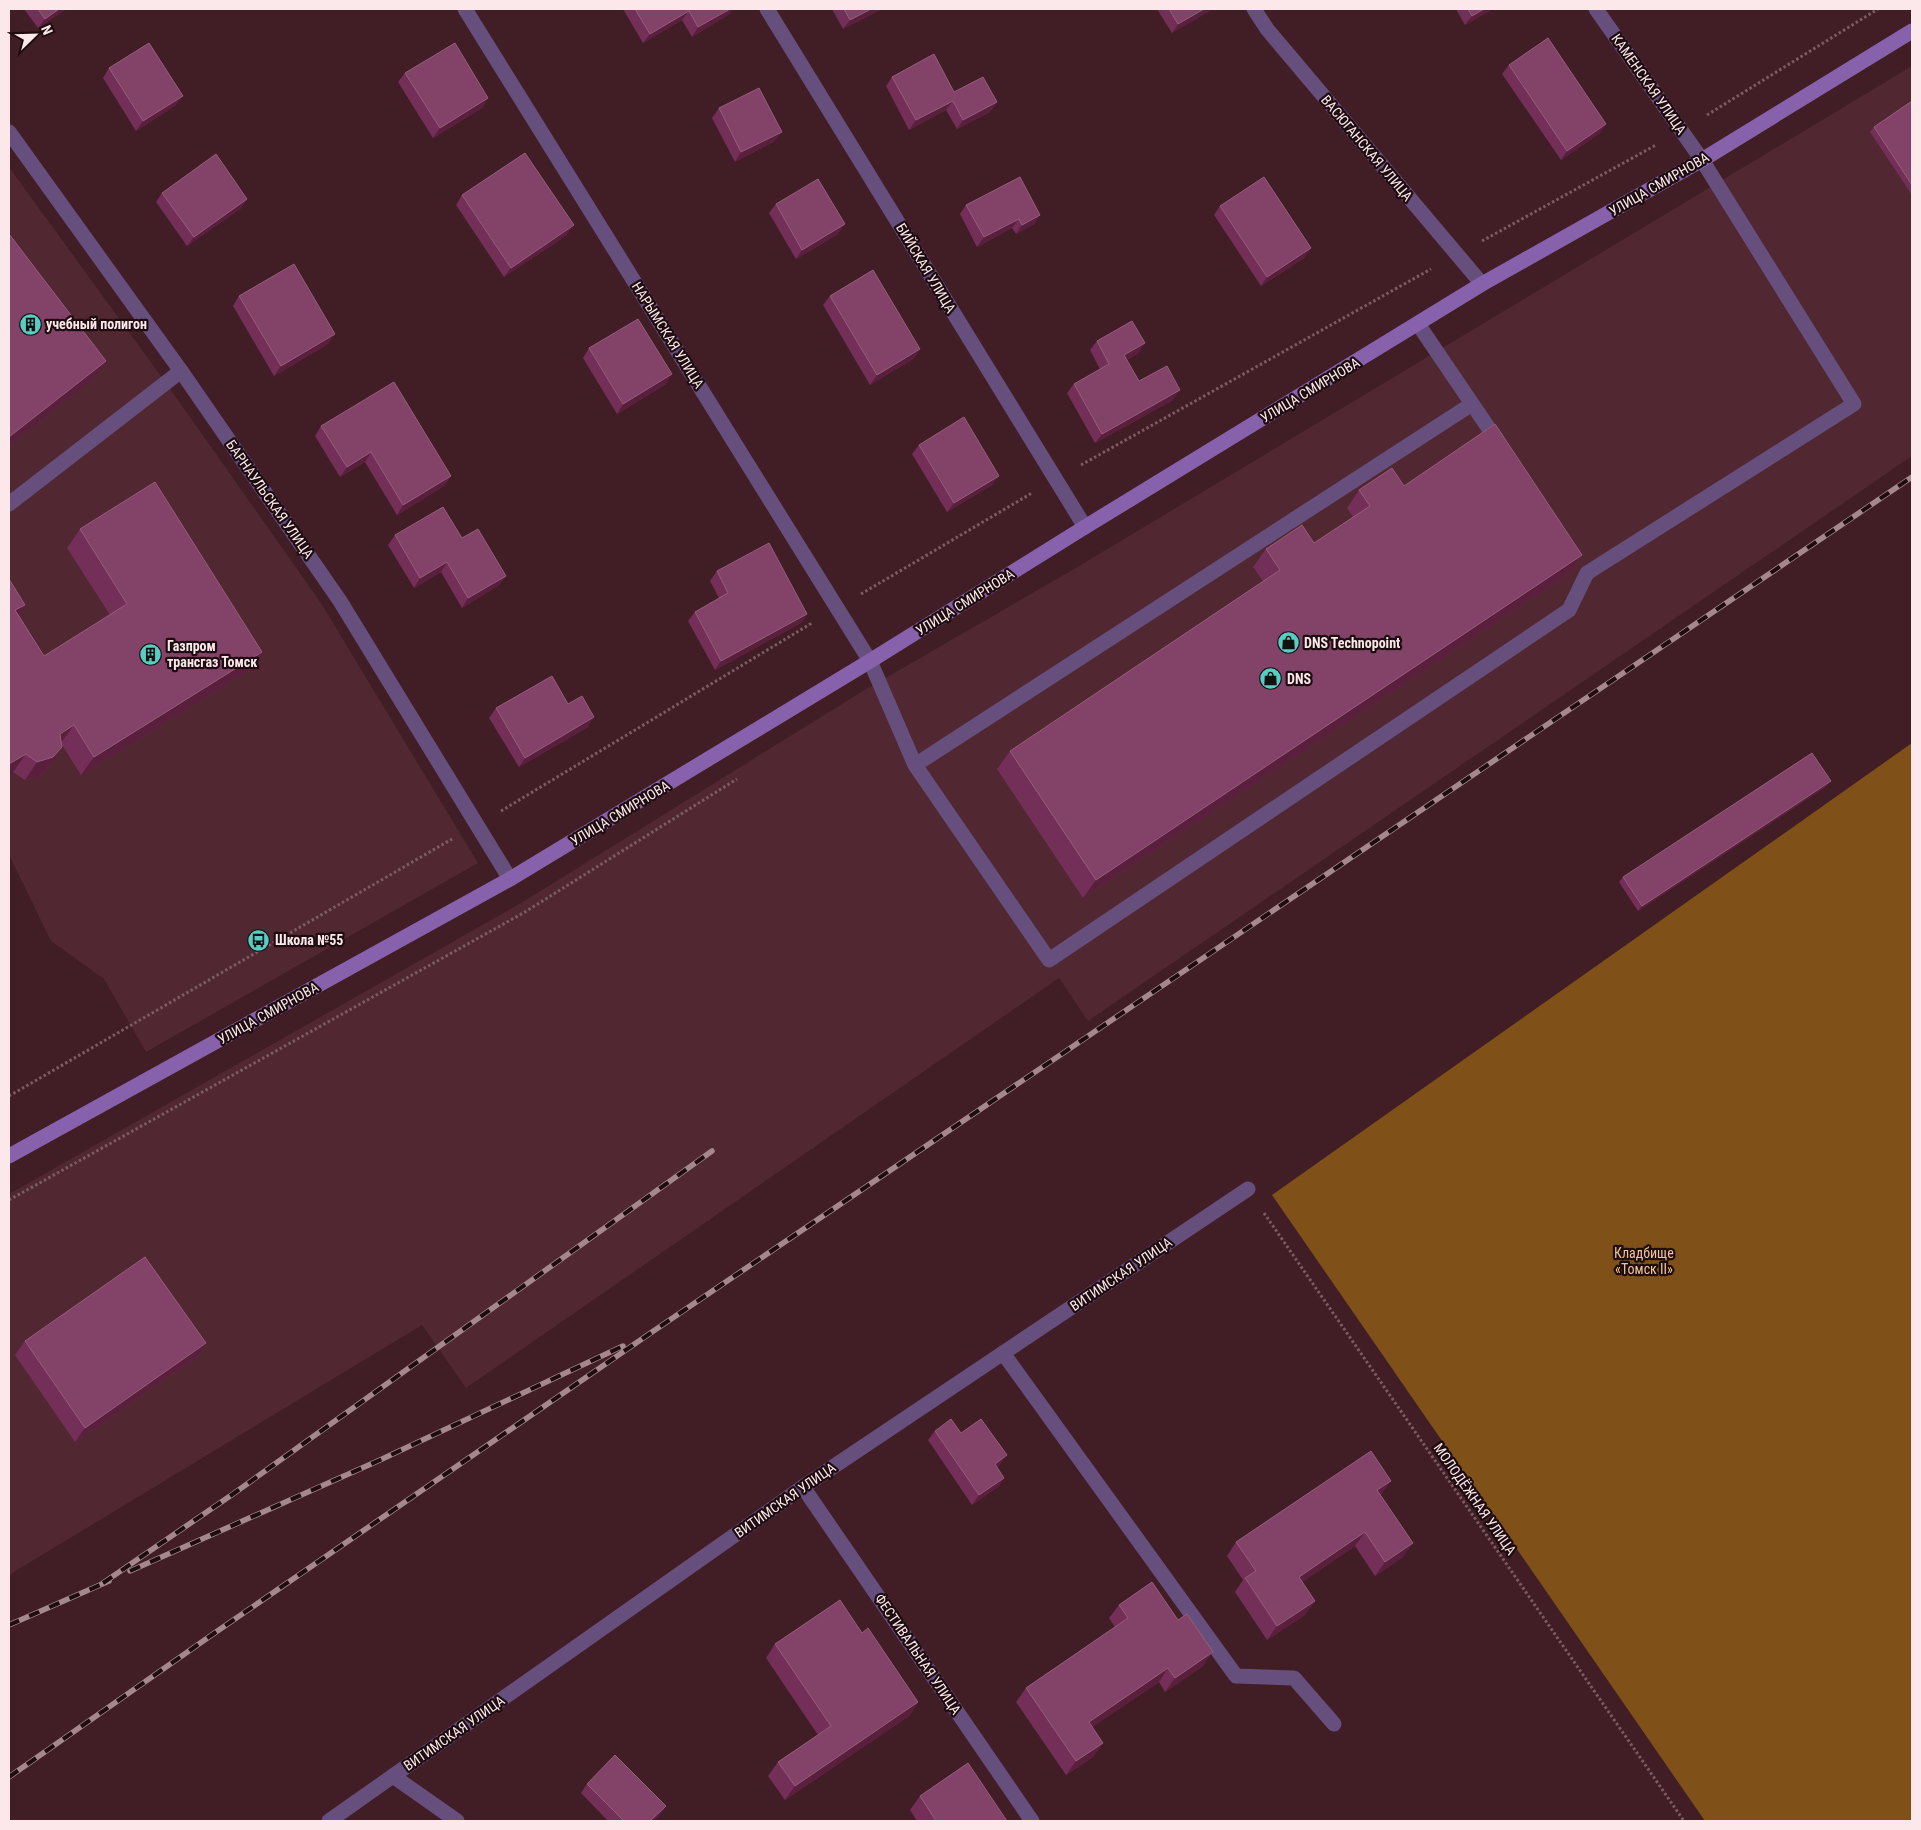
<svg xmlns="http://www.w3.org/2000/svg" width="1921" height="1830" viewBox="0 0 1921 1830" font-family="'Roboto Condensed',sans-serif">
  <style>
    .built { fill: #512731 }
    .forest { fill: #7f5119 }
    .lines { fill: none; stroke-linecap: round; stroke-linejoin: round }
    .path { stroke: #7b5c62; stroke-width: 3; stroke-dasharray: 2.5 2.5; stroke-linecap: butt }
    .lane { stroke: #664e7d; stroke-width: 15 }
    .street { stroke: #664e7d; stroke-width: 15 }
    .secondary { stroke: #8861ac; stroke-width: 15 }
    .rail-casing { stroke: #a4888d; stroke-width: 5.5 }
    .rail { stroke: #1d0d10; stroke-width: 4; stroke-dasharray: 11; stroke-linecap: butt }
    .wall { fill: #742f58 }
    .shaded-wall { fill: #5a1f3d }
    .building { fill: #834368; stroke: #965c7c }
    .labels { text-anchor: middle; stroke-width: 4.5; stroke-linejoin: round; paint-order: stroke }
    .street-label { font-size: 14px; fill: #fce7ea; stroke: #1d0d10 }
    .poi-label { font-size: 14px; font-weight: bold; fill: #fce7ea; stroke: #1d0d10; text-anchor: start }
    .park-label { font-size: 14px; fill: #f5c491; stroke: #1d0d10 }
  </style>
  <rect width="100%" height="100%" fill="#411d25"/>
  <!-- built -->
  <g class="built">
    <polygon points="1912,66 1912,456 1088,1021 1059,978 466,1388 422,1325 9,1575 9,1194 521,903 863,691 1074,569"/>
    <polygon points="9,167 166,383 321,603 478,863 146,1052 104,979 51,941 9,855"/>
  </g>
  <!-- forest -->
  <polygon class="forest" points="1912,743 1912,1821 1705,1821 1272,1195"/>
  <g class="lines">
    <!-- path -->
    <g class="path">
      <polyline points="1707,115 1878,9"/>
      <polyline points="1482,241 1656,145"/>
      <polyline points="1081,465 1431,269"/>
      <polyline points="861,594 1032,493"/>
      <polyline points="501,811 812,623"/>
      <polyline points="9,1096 452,839"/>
      <polyline points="9,1200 525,912 737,779"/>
      <polyline points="1264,1213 1684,1821"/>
    </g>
    <!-- lane -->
    <g class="lane">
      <polyline points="1418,324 1500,445"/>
      <polyline points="9,504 181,371"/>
      <polyline points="870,661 915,765 1472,404"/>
      <polyline points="915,765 1049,960 1569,610 1587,573 1854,404 1702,160"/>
      <polyline points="1003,1353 1236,1676 1294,1678 1334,1724"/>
      <polyline points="393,1776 457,1821"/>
    </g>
    <!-- street -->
    <g class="street">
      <polyline points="465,9 870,661"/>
      <polyline points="767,9 1085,527"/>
      <polyline points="1254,9 1267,29 1482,284"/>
      <polyline points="1596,9 1702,160"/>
      <polyline points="9,132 181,371 340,601 510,879"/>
      <polyline points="803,1487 1032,1821"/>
      <polyline points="329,1821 803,1487 1248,1189"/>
    </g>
    <!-- secondary -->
    <polyline class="secondary" points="9,1156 510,879 870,661 1085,527 1482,284 1702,160 1912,31"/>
    <defs>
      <g id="rail">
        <polyline points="130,1571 380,1460 623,1346"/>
        <polyline points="103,1583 233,1494 712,1151"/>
        <polyline points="9,1625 109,1581"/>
        <polyline points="9,1777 216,1632 652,1332 1912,477"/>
      </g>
    </defs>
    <!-- rail casing -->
    <use href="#rail" class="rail-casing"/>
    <!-- rail -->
    <use href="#rail" class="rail"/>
  </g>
  <!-- wall -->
  <g class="wall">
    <polygon points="24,9 66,9 38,28"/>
    <polygon points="623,9 733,9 728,15 692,37 682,20 643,43"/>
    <polygon points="832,9 882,9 843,29"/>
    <polygon points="1157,9 1213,9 1172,33"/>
    <polygon points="1456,9 1493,9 1465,25"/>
    <polygon points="1509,65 1600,133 1561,160 1502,74"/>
    <polygon points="109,68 176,105 136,131 103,78"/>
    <polygon points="405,73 488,98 482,108 433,138 398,82"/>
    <polygon points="892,77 954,92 997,102 990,112 957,129 946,110 909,130 886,86"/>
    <polygon points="1912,101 1912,195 1870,132 1874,127"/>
    <polygon points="719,108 775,141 735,162 712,118"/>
    <polygon points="162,193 247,199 240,209 187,246 156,202"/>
    <polygon points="462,195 567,235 504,277 456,205"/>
    <polygon points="776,204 838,234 796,259 769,213"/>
    <polygon points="966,205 1040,215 1034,224 1016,234 1012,228 977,247 960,214"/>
    <polygon points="1220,206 1311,248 1304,258 1261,286 1214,215"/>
    <polygon points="239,296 328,344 274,376 233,306"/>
    <polygon points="830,296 920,349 913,359 870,385 823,305"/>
    <polygon points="1097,341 1139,353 1126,360 1139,381 1173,400 1095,443 1067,393 1074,384 1100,369 1090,350"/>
    <polygon points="589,348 666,384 617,414 583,358"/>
    <polygon points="321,426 451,476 444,486 397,515 365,462 340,477 315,436"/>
    <polygon points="919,445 992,485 947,512 912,454"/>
    <polygon points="1404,486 1582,555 1569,573 1083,898 997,769 1010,751 1263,581 1253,567 1266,549 1314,543 1353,517 1347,508 1359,490"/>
    <polygon points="80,529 262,652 249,670 81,775 62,745 50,765 40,776 25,780 13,772 18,614 44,656 110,615 67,548"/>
    <polygon points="395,535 462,538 506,576 499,585 462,608 441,572 414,588 388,545"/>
    <polygon points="717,571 807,614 801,623 715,670 688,621 695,612 719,598 710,581"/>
    <polygon points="568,704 588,727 519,767 489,718 496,708"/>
    <polygon points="1827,786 1638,911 1619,882 1623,877"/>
    <polygon points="25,1341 196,1357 75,1442 15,1355"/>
    <polygon points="935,1431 961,1433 1000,1465 997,1467 1004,1478 998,1487 972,1505 928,1440"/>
    <polygon points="1380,1495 1403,1557 1375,1576 1355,1546 1302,1582 1315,1601 1305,1615 1267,1640 1235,1592 1243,1580 1227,1556 1236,1542"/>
    <polygon points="1119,1605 1203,1666 1165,1692 1159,1682 1092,1727 1103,1743 1093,1757 1066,1775 1016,1702 1026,1688 1115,1627 1109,1618"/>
    <polygon points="862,1633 918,1702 909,1716 785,1800 768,1776 778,1762 818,1735 766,1658 775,1644"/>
    <polygon points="587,1784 666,1806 659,1816 653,1821 608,1821 581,1793"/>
    <polygon points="920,1796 1007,1821 917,1821 910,1810"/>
  </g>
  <!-- shaded-wall -->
  <g class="shaded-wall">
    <polygon points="59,9 66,9 38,28 45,19"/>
    <polygon points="730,9 733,9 728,15 692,37 698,27"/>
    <polygon points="871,9 882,9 843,29 850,20"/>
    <polygon points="1204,9 1213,9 1172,33 1178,24"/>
    <polygon points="1484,9 1493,9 1465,25 1472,16"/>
    <polygon points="689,11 682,20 643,43 650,34"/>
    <polygon points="183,96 176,105 136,131 143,121"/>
    <polygon points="488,98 482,108 433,138 440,128"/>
    <polygon points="953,101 946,110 909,130 916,120"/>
    <polygon points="997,102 990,112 957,129 963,120"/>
    <polygon points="1606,124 1600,133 1561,160 1567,151"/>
    <polygon points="782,132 775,141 735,162 741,152"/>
    <polygon points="247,199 240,209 187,246 194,237"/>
    <polygon points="1040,215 1034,224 1016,234 1022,225"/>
    <polygon points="1019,219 1012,228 977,247 984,237"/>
    <polygon points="845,224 838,234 796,259 802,250"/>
    <polygon points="574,225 567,235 504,277 511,268"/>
    <polygon points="1311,248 1304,258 1261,286 1267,277"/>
    <polygon points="335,334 328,344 274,376 281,366"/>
    <polygon points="1145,343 1139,353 1117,365 1124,355"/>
    <polygon points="920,349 913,359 870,385 877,375"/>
    <polygon points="106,361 93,379 9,445 9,437"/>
    <polygon points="672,374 666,384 617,414 623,404"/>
    <polygon points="1180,390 1173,400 1095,443 1102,434"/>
    <polygon points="371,452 365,462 340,477 347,467"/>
    <polygon points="451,476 444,486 397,515 403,505"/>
    <polygon points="999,476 992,485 947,512 954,503"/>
    <polygon points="1582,555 1569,573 1083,898 1096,880"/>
    <polygon points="447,562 441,572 414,588 420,578"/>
    <polygon points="506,576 499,585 462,608 468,598"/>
    <polygon points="25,605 12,623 15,610"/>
    <polygon points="807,614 801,623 715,670 721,661"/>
    <polygon points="262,652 249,670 81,775 94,757"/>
    <polygon points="594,717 588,727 519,767 525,758"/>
    <polygon points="74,725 61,743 60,734"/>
    <polygon points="62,747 50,765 40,776 25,780 37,762"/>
    <polygon points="26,754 13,772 9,774 9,764"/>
    <polygon points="1831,781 1827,786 1638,911 1642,906"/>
    <polygon points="206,1343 196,1357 75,1442 85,1428"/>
    <polygon points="1007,1455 1000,1465 988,1473 995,1464"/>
    <polygon points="1004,1478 998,1487 972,1505 979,1495"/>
    <polygon points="1391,1481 1381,1495 1367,1504 1377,1490"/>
    <polygon points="1365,1532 1355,1546 1289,1591 1299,1577"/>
    <polygon points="1413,1543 1403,1557 1375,1576 1385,1562"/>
    <polygon points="1315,1601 1305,1615 1267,1640 1277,1626"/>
    <polygon points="1213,1652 1203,1666 1165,1692 1175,1678"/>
    <polygon points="1168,1668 1159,1682 1079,1736 1089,1722"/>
    <polygon points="918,1702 909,1716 785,1800 795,1786"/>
    <polygon points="1103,1743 1093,1757 1066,1775 1076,1761"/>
    <polygon points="666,1806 659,1816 653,1821 650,1821"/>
  </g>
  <!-- building -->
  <g class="building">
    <polygon points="38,9 59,9 45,19"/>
    <polygon points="635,9 730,9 698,27 689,11 650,34"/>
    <polygon points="844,9 871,9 850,20"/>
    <polygon points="1169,9 1204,9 1178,24"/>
    <polygon points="1468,9 1484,9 1472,16"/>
    <polygon points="1548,38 1606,124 1567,151 1509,65"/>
    <polygon points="149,43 183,96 143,121 109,68"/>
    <polygon points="455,43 488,98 440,128 405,73"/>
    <polygon points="934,54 954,92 983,77 997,102 963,120 953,101 916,120 892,77"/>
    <polygon points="759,88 782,132 741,152 719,108"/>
    <polygon points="1912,101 1912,185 1874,127"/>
    <polygon points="525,153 574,225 511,268 462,195"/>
    <polygon points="216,154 247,199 194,237 162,193"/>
    <polygon points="1020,177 1040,215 1022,225 1019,219 984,237 966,205"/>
    <polygon points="1264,177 1311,248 1267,277 1220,206"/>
    <polygon points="818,179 845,224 802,250 776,204"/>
    <polygon points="9,234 106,361 9,437"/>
    <polygon points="294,264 335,334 281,366 239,296"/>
    <polygon points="873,270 920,349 877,375 830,296"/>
    <polygon points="638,319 672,374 623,404 589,348"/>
    <polygon points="1132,321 1145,343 1124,355 1139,381 1167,366 1180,390 1102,434 1074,384 1109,364 1097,341"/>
    <polygon points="394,382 451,476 403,505 371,452 347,467 321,426"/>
    <polygon points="964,417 999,476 954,503 919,445"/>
    <polygon points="1495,424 1582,555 1096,880 1010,751 1280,570 1266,549 1302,525 1314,543 1370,506 1359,490 1392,468 1404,486"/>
    <polygon points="155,482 262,652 94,757 74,725 60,734 62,747 53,757 37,762 26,754 9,764 9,579 25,605 15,610 44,656 127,604 80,529"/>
    <polygon points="443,507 462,538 478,529 506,576 468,598 447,562 420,578 395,535"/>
    <polygon points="769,543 807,614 721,661 695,612 728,593 717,571"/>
    <polygon points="552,676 568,704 582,696 594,717 525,758 496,708"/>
    <polygon points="1812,753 1831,781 1642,906 1623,877"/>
    <polygon points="145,1257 206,1343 85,1428 25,1341"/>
    <polygon points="951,1419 961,1433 981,1419 1007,1455 995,1464 1004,1478 979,1495 935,1431"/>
    <polygon points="1371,1451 1391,1481 1377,1490 1413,1543 1385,1562 1365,1532 1299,1577 1315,1601 1277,1626 1245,1578 1256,1571 1236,1542"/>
    <polygon points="1152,1582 1178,1620 1187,1614 1213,1652 1175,1678 1168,1668 1089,1722 1103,1743 1076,1761 1026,1688 1128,1618 1119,1605"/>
    <polygon points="840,1600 862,1633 868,1628 918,1702 795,1786 778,1762 831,1726 775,1644"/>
    <polygon points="615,1755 666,1806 650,1821 624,1821 587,1784"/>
    <polygon points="968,1763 1007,1821 936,1821 920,1796"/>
  </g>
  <!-- icons -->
  <defs>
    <symbol id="building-disc" viewBox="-11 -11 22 22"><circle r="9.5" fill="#56cec3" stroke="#1d0d10"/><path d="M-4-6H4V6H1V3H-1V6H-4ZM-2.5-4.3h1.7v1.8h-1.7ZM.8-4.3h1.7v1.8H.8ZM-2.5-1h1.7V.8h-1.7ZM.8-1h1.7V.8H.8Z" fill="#111"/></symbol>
    <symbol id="shop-disc" viewBox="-11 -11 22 22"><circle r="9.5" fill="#56cec3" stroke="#1d0d10"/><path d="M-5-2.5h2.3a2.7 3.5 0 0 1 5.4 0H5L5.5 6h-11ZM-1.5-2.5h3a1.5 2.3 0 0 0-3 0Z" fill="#111"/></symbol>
    <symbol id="bus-disc" viewBox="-11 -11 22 22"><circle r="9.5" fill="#56cec3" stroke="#1d0d10"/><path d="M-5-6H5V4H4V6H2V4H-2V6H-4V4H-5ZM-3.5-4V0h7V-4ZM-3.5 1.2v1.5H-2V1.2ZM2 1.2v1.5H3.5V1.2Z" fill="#111"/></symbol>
  </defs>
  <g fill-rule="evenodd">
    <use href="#building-disc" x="18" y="312" width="25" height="25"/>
    <use href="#shop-disc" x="1276" y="630" width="25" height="25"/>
    <use href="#building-disc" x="138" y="642" width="25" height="25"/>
    <use href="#shop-disc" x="1258" y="666" width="25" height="25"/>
    <use href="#bus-disc" x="246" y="928" width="25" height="25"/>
  </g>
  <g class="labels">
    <!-- street labels -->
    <g class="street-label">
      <text transform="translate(1649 84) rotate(55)" y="5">КАМЕНСКАЯ УЛИЦА</text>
      <text transform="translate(1367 148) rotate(50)" y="5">ВАСЮГАНСКАЯ УЛИЦА</text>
      <text transform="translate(1659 184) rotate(-30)" y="5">УЛИЦА СМИРНОВА</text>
      <text transform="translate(926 268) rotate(59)" y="5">БИЙСКАЯ УЛИЦА</text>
      <text transform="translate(668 335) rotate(58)" y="5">НАРЫМСКАЯ УЛИЦА</text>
      <text transform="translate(1310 390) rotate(-31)" y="5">УЛИЦА СМИРНОВА</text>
      <text transform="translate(270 499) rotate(55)" y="5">БАРНАУЛЬСКАЯ УЛИЦА</text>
      <text transform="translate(965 602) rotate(-32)" y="5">УЛИЦА СМИРНОВА</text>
      <text transform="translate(620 813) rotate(-31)" y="5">УЛИЦА СМИРНОВА</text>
      <text transform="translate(268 1013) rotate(-29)" y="5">УЛИЦА СМИРНОВА</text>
      <text transform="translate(1121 1274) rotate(-34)" y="5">ВИТИМСКАЯ УЛИЦА</text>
      <text transform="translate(1475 1499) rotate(55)" y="5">МОЛОДЁЖНАЯ УЛИЦА</text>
      <text transform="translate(785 1500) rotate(-35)" y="5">ВИТИМСКАЯ УЛИЦА</text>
      <text transform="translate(918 1654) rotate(56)" y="5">ФЕСТИВАЛЬНАЯ УЛИЦА</text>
      <text transform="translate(454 1733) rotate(-35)" y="5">ВИТИМСКАЯ УЛИЦА</text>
    </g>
    <!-- poi labels -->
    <g class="poi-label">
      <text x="46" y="329">учебный полигон</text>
      <text x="1304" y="648">DNS Technopoint</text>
      <text x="167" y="651">Газпром<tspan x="167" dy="16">трансгаз Томск</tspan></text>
      <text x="1287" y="684">DNS</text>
      <text x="275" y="945">Школа №55</text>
    </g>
    <!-- park labels -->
    <g class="park-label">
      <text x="1644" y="1258">Кладбище<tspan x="1644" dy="16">«Томск II»</tspan></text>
    </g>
  </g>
  <!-- border -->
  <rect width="1921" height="1830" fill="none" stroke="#fce7ea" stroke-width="20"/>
  <!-- north arrow -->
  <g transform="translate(35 35) rotate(67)" stroke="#1d0d10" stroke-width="4" paint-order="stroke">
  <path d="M0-4L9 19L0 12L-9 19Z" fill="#fce7ea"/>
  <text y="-8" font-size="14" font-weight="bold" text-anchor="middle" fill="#fce7ea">N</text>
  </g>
</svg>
